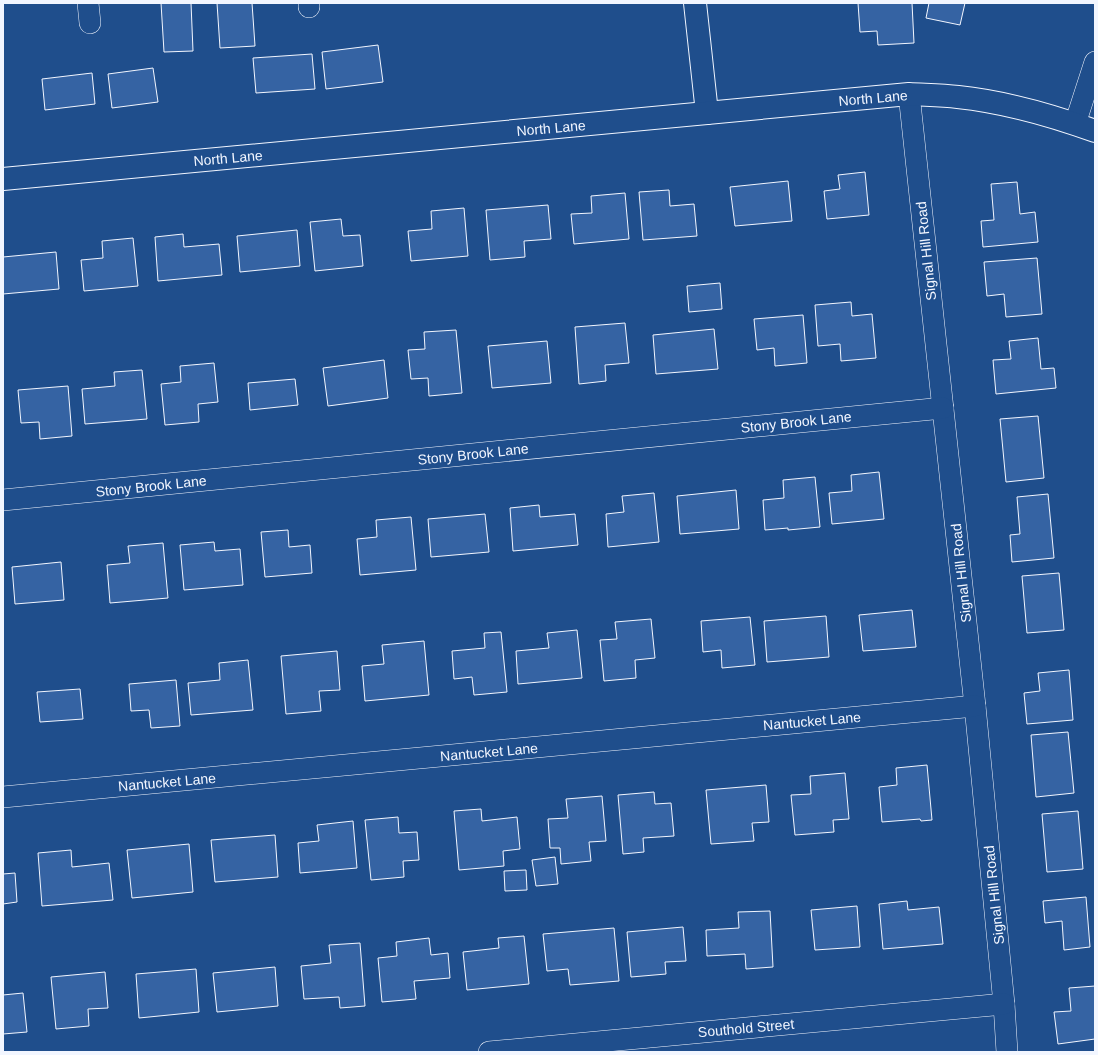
<svg xmlns="http://www.w3.org/2000/svg" width="1098" height="1055" viewBox="0 0 1098 1055" font-family="Helvetica,sans-serif">
  <style>
    .building { fill: #3563a3; stroke: #f2f6ff }
    .lines { fill: none; stroke-linecap: round; stroke-linejoin: round }
    .minor-casing { stroke: #f2f6ff; stroke-width: 22 }
    .tertiary-casing { stroke: #f2f6ff; stroke-width: 24 }
    .minor { stroke: #1f4e8c; stroke-width: 21 }
    .tertiary { stroke: #1f4e8c; stroke-width: 22 }
    .labels { text-anchor: middle; stroke-width: 3; stroke-linejoin: round; paint-order: stroke }
    .street-label { font-size: 14px; fill: #f2f6ff; stroke: #1f4e8c }
  </style>
  <rect width="100%" height="100%" fill="#1f4e8c"/>
  <!-- building -->
  <g class="building">
    <polygon points="161,3 191,3 193,51 164,52"/>
    <polygon points="217,3 252,3 255,46 220,48"/>
    <polygon points="858,3 912,3 914,43 878,45 877,31 860,32"/>
    <polygon points="929,3 965,3 960,25 926,18"/>
    <polygon points="378,45 383,82 326,89 322,52"/>
    <polygon points="312,54 315,89 256,93 253,58"/>
    <polygon points="153,68 158,102 112,108 108,74"/>
    <polygon points="92,73 95,104 45,110 42,79"/>
    <polygon points="865,172 869,215 827,219 824,191 840,189 838,175"/>
    <polygon points="788,181 792,221 735,226 730,187"/>
    <polygon points="1017,182 1020,214 1035,212 1038,242 983,247 981,221 994,220 991,184"/>
    <polygon points="669,190 670,206 694,204 697,236 643,240 639,192"/>
    <polygon points="625,193 629,239 574,244 571,214 592,213 591,196"/>
    <polygon points="548,205 551,239 524,241 525,257 490,260 486,210"/>
    <polygon points="464,208 468,256 411,261 408,231 432,229 431,211"/>
    <polygon points="341,219 343,236 360,235 363,266 315,271 310,222"/>
    <polygon points="297,230 300,266 240,272 237,236"/>
    <polygon points="183,234 184,247 219,244 222,275 158,281 155,237"/>
    <polygon points="133,238 138,286 84,291 81,260 103,258 102,241"/>
    <polygon points="56,252 59,289 3,294 3,257"/>
    <polygon points="1037,258 1042,314 1006,317 1004,294 987,296 984,262"/>
    <polygon points="720,283 722,309 689,312 687,286"/>
    <polygon points="851,302 852,316 872,314 876,358 841,361 840,344 818,346 815,305"/>
    <polygon points="803,315 807,363 775,366 774,348 757,350 754,319"/>
    <polygon points="625,323 629,363 605,365 606,381 579,384 575,327"/>
    <polygon points="714,329 718,369 656,374 653,335"/>
    <polygon points="456,330 462,393 429,396 428,378 411,379 408,350 425,349 424,332"/>
    <polygon points="1038,338 1041,369 1054,368 1056,388 996,394 993,360 1011,359 1009,341"/>
    <polygon points="547,341 551,383 492,388 488,346"/>
    <polygon points="384,360 388,398 328,406 323,368"/>
    <polygon points="214,363 218,402 198,404 199,422 165,425 161,384 181,382 180,366"/>
    <polygon points="142,370 147,419 85,424 82,389 115,386 114,372"/>
    <polygon points="295,379 298,405 250,410 248,383"/>
    <polygon points="68,386 72,436 40,439 39,422 21,423 18,390"/>
    <polygon points="1038,416 1044,478 1006,482 1000,419"/>
    <polygon points="879,472 884,519 832,524 829,493 852,491 851,475"/>
    <polygon points="815,477 820,527 788,530 788,528 765,530 763,500 784,498 783,480"/>
    <polygon points="736,490 739,529 680,534 677,496"/>
    <polygon points="654,493 659,542 608,547 606,514 624,512 622,496"/>
    <polygon points="1048,494 1054,558 1012,562 1010,535 1020,534 1017,497"/>
    <polygon points="539,505 540,517 575,514 578,545 513,551 510,508"/>
    <polygon points="485,514 489,552 431,557 428,519"/>
    <polygon points="411,517 416,570 360,575 357,539 377,537 376,520"/>
    <polygon points="288,530 289,547 310,545 312,573 265,577 261,532"/>
    <polygon points="214,542 215,551 240,549 243,585 184,590 180,545"/>
    <polygon points="163,543 168,598 110,603 107,565 130,563 128,546"/>
    <polygon points="61,562 64,600 15,604 12,567"/>
    <polygon points="1059,573 1064,630 1027,633 1022,576"/>
    <polygon points="912,610 916,647 863,651 859,615"/>
    <polygon points="826,616 829,657 767,662 764,621"/>
    <polygon points="750,617 755,665 722,668 721,650 703,652 701,621"/>
    <polygon points="651,619 655,658 635,660 636,678 604,681 600,640 617,639 615,622"/>
    <polygon points="577,630 582,678 518,684 516,651 549,648 547,633"/>
    <polygon points="501,632 507,692 474,695 472,677 454,679 452,651 485,648 484,633"/>
    <polygon points="424,641 429,695 365,701 362,666 384,664 382,645"/>
    <polygon points="337,651 340,690 319,691 321,711 286,714 281,656"/>
    <polygon points="248,660 253,710 191,715 188,683 220,680 219,663"/>
    <polygon points="1069,670 1073,720 1027,724 1024,693 1040,691 1038,673"/>
    <polygon points="176,680 180,726 151,728 149,710 131,711 129,684"/>
    <polygon points="80,689 83,719 40,722 37,692"/>
    <polygon points="1068,732 1074,793 1036,797 1031,735"/>
    <polygon points="927,765 932,820 921,821 920,819 882,822 879,787 897,785 896,768"/>
    <polygon points="845,773 849,819 833,820 834,832 795,835 791,795 811,794 810,776"/>
    <polygon points="766,785 769,822 752,823 754,841 711,844 706,790"/>
    <polygon points="654,792 655,804 671,803 674,836 643,838 644,852 623,854 618,795"/>
    <polygon points="602,796 606,841 589,842 591,861 561,864 560,848 550,848 548,819 568,818 566,799"/>
    <polygon points="481,809 482,821 517,817 520,849 503,851 504,866 459,870 454,811"/>
    <polygon points="1078,811 1083,869 1047,872 1042,814"/>
    <polygon points="398,817 399,833 417,832 419,860 403,861 404,877 371,880 365,820"/>
    <polygon points="353,821 357,868 300,873 298,843 319,841 317,825"/>
    <polygon points="275,835 278,877 215,882 211,840"/>
    <polygon points="189,844 193,892 132,898 127,850"/>
    <polygon points="71,850 72,867 109,863 113,900 42,906 38,853"/>
    <polygon points="555,857 558,884 536,886 532,860"/>
    <polygon points="526,870 527,890 505,891 504,871"/>
    <polygon points="15,873 17,902 3,904 3,874"/>
    <polygon points="1086,897 1090,947 1064,950 1062,921 1045,923 1043,901"/>
    <polygon points="907,901 908,910 939,907 943,944 883,949 879,904"/>
    <polygon points="857,906 860,947 815,950 811,910"/>
    <polygon points="770,911 773,967 746,969 745,954 707,956 706,930 739,928 738,912"/>
    <polygon points="683,927 686,961 665,962 666,974 631,977 627,932"/>
    <polygon points="614,928 619,981 570,985 568,969 547,971 543,934"/>
    <polygon points="524,936 529,984 467,990 463,952 499,948 498,938"/>
    <polygon points="429,938 431,955 448,953 450,978 414,981 416,999 382,1002 378,958 397,956 396,942"/>
    <polygon points="360,943 365,1006 340,1008 339,997 304,999 301,966 331,963 329,945"/>
    <polygon points="275,967 278,1006 217,1012 213,973"/>
    <polygon points="196,969 199,1012 139,1018 136,974"/>
    <polygon points="105,972 108,1008 88,1009 89,1026 56,1029 51,977"/>
    <polygon points="1095,986 1095,1039 1058,1044 1054,1012 1071,1011 1069,988"/>
    <polygon points="23,993 27,1032 3,1034 3,995"/>
  </g>
  <g class="lines">
    <defs>
      <g id="minor">
        <polyline points="88,3 90,23"/>
        <polyline points="309,3 309,7"/>
        <polyline points="909,94 975,706 1004,1004 1007,1052"/>
        <polyline points="1075,124 1095,62"/>
        <polyline points="3,500 943,408"/>
        <polyline points="3,797 975,706"/>
        <polyline points="489,1052 1004,1004"/>
      </g>
      <g id="tertiary">
        <polyline points="695,3 707,113"/>
        <path d="M3,179L909,94C926,95 942,95 958,97C1005,102 1051,115 1095,131"/>
      </g>
    </defs>
    <!-- minor casing -->
    <use href="#minor" class="minor-casing"/>
    <!-- tertiary casing -->
    <use href="#tertiary" class="tertiary-casing"/>
    <!-- minor -->
    <use href="#minor" class="minor"/>
    <!-- tertiary -->
    <use href="#tertiary" class="tertiary"/>
  </g>
  <g class="labels">
    <!-- street labels -->
    <g class="street-label">
      <text transform="translate(873 98) rotate(-5)" y="5">North Lane</text>
      <text transform="translate(551 128) rotate(-5)" y="5">North Lane</text>
      <text transform="translate(228 158) rotate(-5)" y="5">North Lane</text>
      <text transform="translate(926 251) rotate(-96)" y="5">Signal Hill Road</text>
      <text transform="translate(796 422) rotate(-6)" y="5">Stony Brook Lane</text>
      <text transform="translate(473 454) rotate(-6)" y="5">Stony Brook Lane</text>
      <text transform="translate(151 486) rotate(-6)" y="5">Stony Brook Lane</text>
      <text transform="translate(961 573) rotate(-96)" y="5">Signal Hill Road</text>
      <text transform="translate(812 721) rotate(-5)" y="5">Nantucket Lane</text>
      <text transform="translate(489 752) rotate(-5)" y="5">Nantucket Lane</text>
      <text transform="translate(167 782) rotate(-5)" y="5">Nantucket Lane</text>
      <text transform="translate(994 895) rotate(-96)" y="5">Signal Hill Road</text>
      <text transform="translate(746 1028) rotate(-5)" y="5">Southold Street</text>
    </g>
  </g>
  <!-- border -->
  <rect width="1098" height="1055" fill="none" stroke="#f2f6ff" stroke-width="8"/>
</svg>
